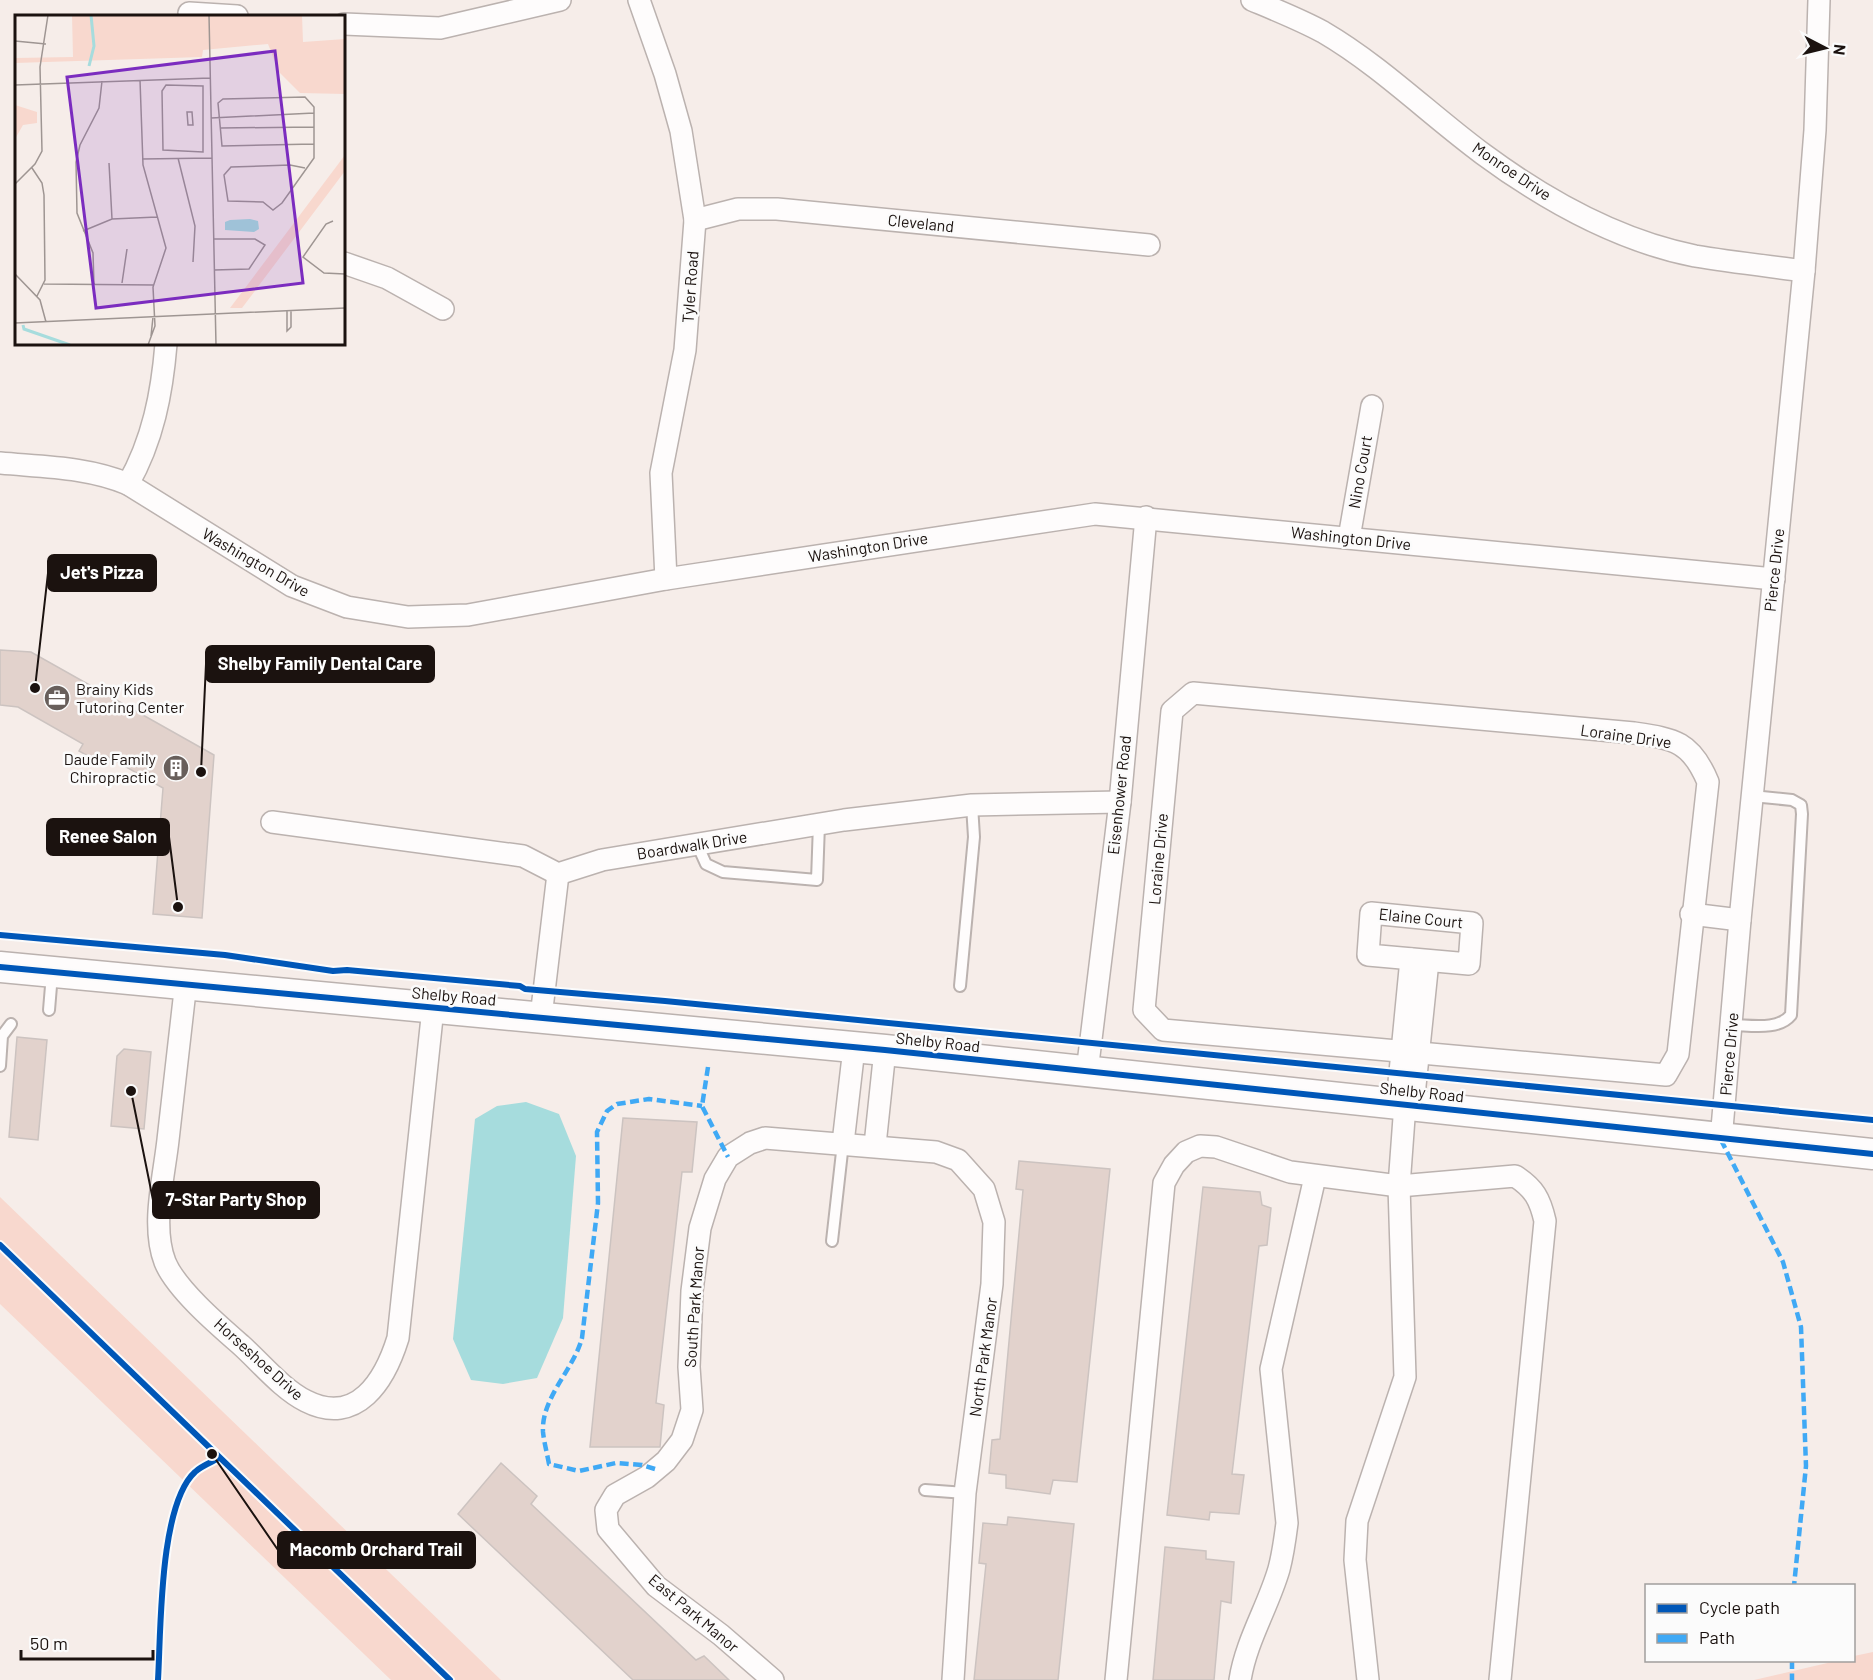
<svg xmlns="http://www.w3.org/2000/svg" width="1873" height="1680" viewBox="0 0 1873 1680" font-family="Barlow,sans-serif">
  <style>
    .green { fill: #f8d8ce }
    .water { fill: #a6dcdd }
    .building { fill: #e2d2cc; stroke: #ccc3c0; stroke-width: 1.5 }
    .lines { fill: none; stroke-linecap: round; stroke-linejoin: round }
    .lane-casing { stroke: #bbb2af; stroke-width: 14 }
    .street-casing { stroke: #bbb2af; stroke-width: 24 }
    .secondary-casing { stroke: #bbb2af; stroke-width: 33 }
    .lane { stroke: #fefcfc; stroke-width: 10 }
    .street { stroke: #fefcfc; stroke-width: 21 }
    .secondary { stroke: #fefcfc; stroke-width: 30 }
    .quiet { stroke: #3fa9f5; stroke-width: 4.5; stroke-dasharray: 9 4.5; stroke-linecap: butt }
    .cycleway-casing { stroke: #fbfbfb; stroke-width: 10 }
    .cycleway { stroke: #0057b8; stroke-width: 6 }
    .labels { text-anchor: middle; stroke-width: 5; stroke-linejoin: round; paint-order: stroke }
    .street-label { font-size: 16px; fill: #1b120f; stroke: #fbfbfb }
    .poi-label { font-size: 16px; fill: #1b120f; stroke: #fbfbfb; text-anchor: start }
    .inset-river { fill: none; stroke: #a6dcdd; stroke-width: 3 }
    .inset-road { fill: none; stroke: #9e9592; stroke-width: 1.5 }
    .view { fill: #7b2cbf; fill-opacity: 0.15; stroke: #7b2cbf; stroke-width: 3 }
    .inset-edge { fill: none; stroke: #1b120f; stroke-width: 3 }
    .leader { fill: none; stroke: #1b120f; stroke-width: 2 }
    .callout-dot { fill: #1b120f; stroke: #fbfbfb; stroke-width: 2 }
    .callout { fill: #1b120f; stroke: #1b120f; stroke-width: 2 }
    .callout-label { font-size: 18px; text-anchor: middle; font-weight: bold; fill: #fff }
  </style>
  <rect width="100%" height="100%" fill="#f6ede9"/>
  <!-- green -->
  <g class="green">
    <polygon points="0,1197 501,1680 391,1680 0,1304"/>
    <polygon points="1873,1652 1873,1680 1754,1680 1836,1661 1854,1660 1854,1656"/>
  </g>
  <!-- water -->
  <polygon class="water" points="526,1102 559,1114 576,1156 563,1318 537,1378 503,1384 471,1380 453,1339 475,1119 497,1106"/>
  <!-- building -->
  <g class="building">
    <polygon points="0,650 31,652 214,755 202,918 153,914 163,788 107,756 102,764 79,751 83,744 18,707 0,705"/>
    <polygon points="17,1037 47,1040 38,1140 9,1137"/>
    <polygon points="124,1049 151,1052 144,1129 111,1126 117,1056"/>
    <polygon points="623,1118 697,1122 692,1172 682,1172 656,1403 664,1405 660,1447 590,1447"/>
    <polygon points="1019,1161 1110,1169 1077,1482 1053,1480 1050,1494 1006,1488 1006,1475 989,1473 992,1440 1000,1439 1023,1190 1016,1189"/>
    <polygon points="1203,1187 1260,1192 1262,1205 1271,1208 1267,1245 1259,1246 1232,1474 1244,1475 1239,1514 1210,1512 1209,1520 1167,1515"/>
    <polygon points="501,1463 537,1496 531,1504 696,1660 704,1656 729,1680 633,1680 458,1514"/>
    <polygon points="1008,1517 1074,1524 1058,1680 974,1680 986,1564 979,1563 983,1523 1007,1525"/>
    <polygon points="1165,1547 1206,1551 1206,1559 1234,1562 1231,1603 1221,1601 1214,1680 1153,1680"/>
  </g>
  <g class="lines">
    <defs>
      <g id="lane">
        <polyline points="697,844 706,864 723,872 817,880 819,824"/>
        <polyline points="960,986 974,837 972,805"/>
        <polyline points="49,1010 52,974"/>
        <path d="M1731,1025C1750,1025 1778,1031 1791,1015L1802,814L1801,805L1792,800L1752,796"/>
        <polyline points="0,1066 2,1036 11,1024"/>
        <polyline points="832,1241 843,1143"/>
        <polyline points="925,1490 965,1493"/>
      </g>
      <g id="street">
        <polyline points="639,0 665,74 681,131 695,220 685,350 661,473 666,579"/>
        <path d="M1252,0C1276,10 1301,20 1323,32C1381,66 1429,114 1483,154C1544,199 1619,241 1695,256C1731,262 1767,266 1804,271"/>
        <polyline points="189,13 237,16"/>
        <polyline points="344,24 440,28 560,0"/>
        <polyline points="695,220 738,209 777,209 1149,245"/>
        <polyline points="344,263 387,278 443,309"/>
        <path d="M0,463C44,467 88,467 128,484L292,586L347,607L408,617L468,615L666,579L1095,514L1774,579"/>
        <path d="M128,484C153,440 162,393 166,344"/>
        <polyline points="1349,538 1372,406"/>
        <path d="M1193,693L1634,733C1674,739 1691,741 1708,782L1678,1054L1666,1075L1163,1030L1144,1010L1172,711Z"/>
        <polyline points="272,822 523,856 558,874 602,860 844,820 972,805 1120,802"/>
        <polygon points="1371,913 1472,923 1469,964 1368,955"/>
        <polyline points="1691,914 1740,920"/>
        <path d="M186,982C180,1035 174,1088 168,1140C164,1177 151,1226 165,1262C176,1289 218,1325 241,1345C261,1363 282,1389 306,1401C357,1427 385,1380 398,1338L433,1008"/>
        <polyline points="541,1017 558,874"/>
        <polyline points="1087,1072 1120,802 1146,517"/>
        <polyline points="1397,1103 1411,959"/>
        <polyline points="1413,1105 1428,961"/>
        <polyline points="1721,1140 1740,920 1804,271 1815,130 1819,0"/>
        <polyline points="843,1143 854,1048"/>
        <polyline points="875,1145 885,1050"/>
        <polyline points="773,1680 721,1635 656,1586 608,1529 606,1510 615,1495 647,1477 666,1461 682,1440 692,1410 689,1367 692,1291 700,1228 715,1179 728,1157 750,1143 765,1138 936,1152 958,1160 984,1189 994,1222 992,1284 965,1493 953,1680"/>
        <path d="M1116,1680L1164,1183L1174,1165L1186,1152L1200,1146L1216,1147L1290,1172L1399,1186L1515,1176C1534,1188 1540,1199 1545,1221L1500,1680"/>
        <path d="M1240,1680C1246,1641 1268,1607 1279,1569C1283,1554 1285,1539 1287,1523L1271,1369L1315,1177"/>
        <polyline points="1368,1680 1355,1560 1357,1521 1405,1377 1399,1186 1405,1104"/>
      </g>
      <polyline id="secondary" points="0,967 885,1050 1873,1154"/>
    </defs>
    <!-- lane casing -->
    <use href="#lane" class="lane-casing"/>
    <!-- street casing -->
    <use href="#street" class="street-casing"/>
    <!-- secondary casing -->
    <use href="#secondary" class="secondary-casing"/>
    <!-- lane -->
    <use href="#lane" class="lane"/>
    <!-- street -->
    <use href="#street" class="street"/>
    <!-- secondary -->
    <use href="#secondary" class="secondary"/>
    <!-- quiet -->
    <g class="quiet">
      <polyline points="708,1067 702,1106 728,1157"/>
      <polyline points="1721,1140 1783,1262 1801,1327 1806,1466 1794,1586"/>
      <path d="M655,1469L642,1465L616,1463L579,1471L549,1464C547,1453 544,1442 543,1432C541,1398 574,1369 582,1338L598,1203L597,1132L607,1111L617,1104L649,1099L702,1106"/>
      <polyline points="1792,1660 1792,1680"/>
    </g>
    <defs>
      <g id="cycleway">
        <polyline points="0,935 225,955 333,971 347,970 520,986 525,989 665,1001 1873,1120"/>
        <polyline points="0,967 885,1050 1873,1154"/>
        <polyline points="0,1245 450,1680"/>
        <path d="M158,1680C161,1631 159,1505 195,1472C201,1466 212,1462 219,1458"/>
      </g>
    </defs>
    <!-- cycleway casing -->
    <use href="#cycleway" class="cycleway-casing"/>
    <!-- cycleway -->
    <use href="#cycleway" class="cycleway"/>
  </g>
  <!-- icons -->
  <defs>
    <symbol id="office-disc" viewBox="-11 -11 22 22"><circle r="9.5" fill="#685f5b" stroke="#fbfbfb"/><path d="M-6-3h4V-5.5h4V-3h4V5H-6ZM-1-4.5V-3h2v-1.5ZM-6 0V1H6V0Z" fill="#fff"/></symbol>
    <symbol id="building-disc" viewBox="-11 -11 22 22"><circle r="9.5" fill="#685f5b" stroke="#fbfbfb"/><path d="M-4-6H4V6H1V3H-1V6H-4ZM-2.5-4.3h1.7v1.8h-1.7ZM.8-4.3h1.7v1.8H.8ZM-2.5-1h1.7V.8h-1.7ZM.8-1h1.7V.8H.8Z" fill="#fff"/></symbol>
  </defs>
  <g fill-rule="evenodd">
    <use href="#office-disc" x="42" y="683" width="30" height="30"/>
    <use href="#building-disc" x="161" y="753" width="30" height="30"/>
  </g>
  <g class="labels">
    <!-- street labels -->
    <g class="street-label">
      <text transform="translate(1512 171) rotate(34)" y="6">Monroe Drive</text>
      <text transform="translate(921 223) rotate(6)" y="6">Cleveland</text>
      <text transform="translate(690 287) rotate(-86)" y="6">Tyler Road</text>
      <text transform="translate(1360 472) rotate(-80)" y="6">Nino Court</text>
      <text transform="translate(1351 538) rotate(6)" y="6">Washington Drive</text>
      <text transform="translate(868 547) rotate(-9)" y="6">Washington Drive</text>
      <text transform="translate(256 562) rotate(30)" y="6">Washington Drive</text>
      <text transform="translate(1774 570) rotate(-84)" y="6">Pierce Drive</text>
      <text transform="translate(1626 736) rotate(8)" y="6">Loraine Drive</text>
      <text transform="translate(1119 795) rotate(-84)" y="6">Eisenhower Road</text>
      <text transform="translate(692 845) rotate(-9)" y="6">Boardwalk Drive</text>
      <text transform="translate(1158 859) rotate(-85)" y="6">Loraine Drive</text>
      <text transform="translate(1421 918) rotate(6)" y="6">Elaine Court</text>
      <text transform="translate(454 996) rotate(5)" y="6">Shelby Road</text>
      <text transform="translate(938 1042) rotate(6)" y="6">Shelby Road</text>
      <text transform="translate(1729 1054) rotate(-85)" y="6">Pierce Drive</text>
      <text transform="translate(1422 1092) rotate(6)" y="6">Shelby Road</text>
      <text transform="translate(694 1307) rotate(-86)" y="6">South Park Manor</text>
      <text transform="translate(983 1357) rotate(-82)" y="6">North Park Manor</text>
      <text transform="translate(259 1359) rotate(42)" y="6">Horseshoe Drive</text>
      <text transform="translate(694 1613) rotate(40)" y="6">East Park Manor</text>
    </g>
    <!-- poi labels -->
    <g class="poi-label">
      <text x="76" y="695">Brainy Kids<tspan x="76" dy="18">Tutoring Center</tspan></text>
      <text x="156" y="765" text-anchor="end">Daude Family<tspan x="156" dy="18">Chiropractic</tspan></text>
    </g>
  </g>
  <!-- overview -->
  <g transform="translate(15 15)">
    <rect width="330" height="330" fill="#f6ede9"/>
    <path d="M57,0H287L288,27L330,24V134V79L285,78L264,57L253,29L188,35L187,42L0,48V43L58,42ZM0,90L22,97V108L8,110L0,124ZM330,140V156L227,293H215Z" fill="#f8d8ce"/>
    <path d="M235,204L243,206L244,214L239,217L210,215V207L215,205Z" fill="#a6dcdd"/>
    <path class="inset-river" d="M74,51L79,31L76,0M8,310L9,314L55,330"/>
    <path class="inset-road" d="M194,0L201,330M0,26L31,29M125,65L128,150L151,233L138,272L140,311L133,330M0,70L195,63M151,70L188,71V137L148,135L147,76ZM172,97H177L178,110H173ZM196,103L299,98M206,113L299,112M163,143L180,211L178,247M127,144L197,143M94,148L97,204M17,153L27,168L29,180L30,265L22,281M290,153L275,150L216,152L209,160L213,186L248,187L258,195L267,188L299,143V92L290,82L208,84L203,88L207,131L299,129M0,169L20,149L27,136L25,52L33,0M318,206L311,209L288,242L309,258L330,259M68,216L97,204L142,202M199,224H240L250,230L234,254L199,255M0,259L25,285L31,307M107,268L112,234M29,269L139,270M79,270L78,238L62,198L61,147L65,130L84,93L87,66M272,295V316L276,312V295M0,308L330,293M136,321L138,302"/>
    <path class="view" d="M260,36L288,268L81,293L52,62Z"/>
    <rect width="330" height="330" class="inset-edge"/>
  </g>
  <!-- callouts -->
  <path class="leader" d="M35 688L48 573M201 772L206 664M178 907L169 837M131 1091L153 1200M212 1454L278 1550"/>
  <g class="callout-dot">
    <circle cx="35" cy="688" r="6"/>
    <circle cx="201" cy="772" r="6"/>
    <circle cx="178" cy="907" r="6"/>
    <circle cx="131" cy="1091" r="6"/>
    <circle cx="212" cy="1454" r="6"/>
  </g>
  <g class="callout">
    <rect x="48" y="555" width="108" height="36" rx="6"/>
    <rect x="206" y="646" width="228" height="36" rx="6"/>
    <rect x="47" y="819" width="122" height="36" rx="6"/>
    <rect x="153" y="1182" width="166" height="36" rx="6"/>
    <rect x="278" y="1532" width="197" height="36" rx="6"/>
  </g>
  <g class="callout-label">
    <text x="102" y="579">Jet's Pizza</text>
    <text x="320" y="670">Shelby Family Dental Care</text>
    <text x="108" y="843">Renee Salon</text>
    <text x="236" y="1206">7-Star Party Shop</text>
    <text x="376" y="1556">Macomb Orchard Trail</text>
  </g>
  <!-- legend -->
  <rect x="1645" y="1584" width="210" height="78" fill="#fbfbfb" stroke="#a19e9d" stroke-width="1.5"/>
  <rect x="1657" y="1604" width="30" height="9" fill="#0057b8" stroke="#a19e9d" stroke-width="1.5"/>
  <text x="1699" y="1614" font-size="18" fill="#1b120f">Cycle path</text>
  <rect x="1657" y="1634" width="30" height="9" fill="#3fa9f5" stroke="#a19e9d" stroke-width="1.5"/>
  <text x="1699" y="1644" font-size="18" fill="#1b120f">Path</text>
  <!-- north arrow -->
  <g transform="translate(1825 48) rotate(97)" stroke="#fbfbfb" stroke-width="4.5" paint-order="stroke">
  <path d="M0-4.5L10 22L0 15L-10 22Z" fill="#1b120f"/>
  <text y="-9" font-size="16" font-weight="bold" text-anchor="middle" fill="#1b120f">N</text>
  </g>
  <!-- scale -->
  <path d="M21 1650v9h132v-9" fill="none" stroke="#1b120f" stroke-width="3"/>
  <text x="30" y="1650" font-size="18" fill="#1b120f" stroke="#fbfbfb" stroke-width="4.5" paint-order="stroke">50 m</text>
</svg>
